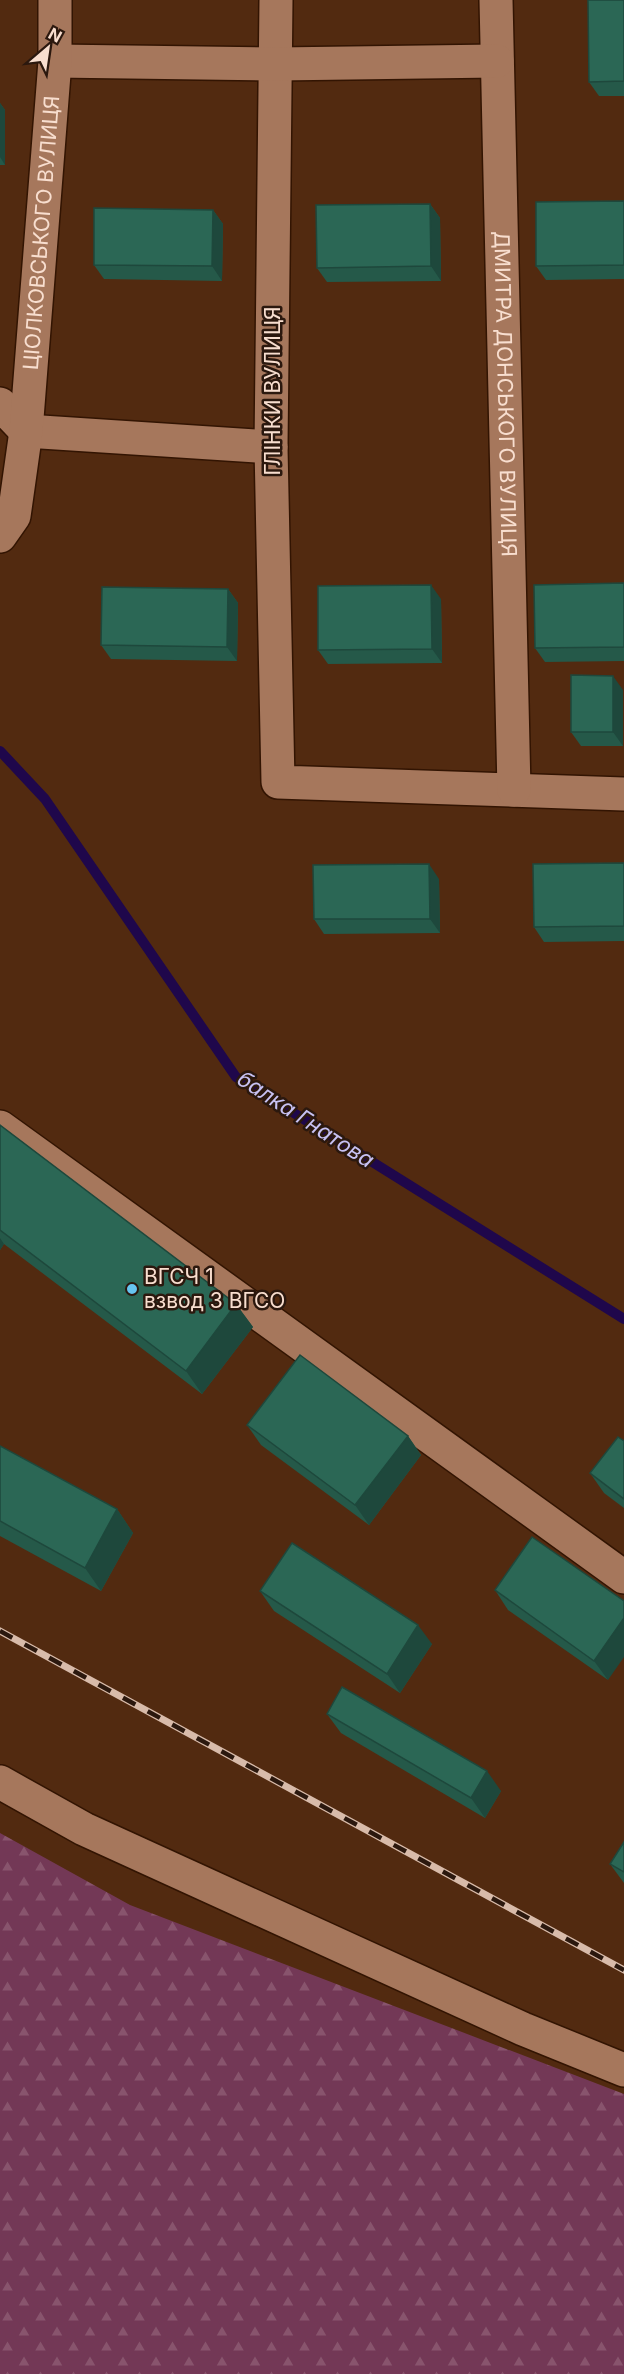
<svg xmlns="http://www.w3.org/2000/svg" width="624" height="2374" viewBox="0 0 624 2374" font-family="Inter,sans-serif">
  <style>
    .forest { fill: url(#forest-firs) }
    .lines { fill: none; stroke-linecap: round; stroke-linejoin: round }
    .stream { stroke: #1f074b; stroke-width: 10 }
    .minor-casing { stroke: #321402; stroke-width: 36 }
    .minor { stroke: #a6775c; stroke-width: 33 }
    .rail-casing { stroke: #d8bbaa; stroke-width: 7 }
    .rail { stroke: #2b180e; stroke-width: 4.5; stroke-dasharray: 14; stroke-linecap: butt }
    .wall { fill: #255949 }
    .shaded-wall { fill: #1e483c }
    .building { fill: #2b6755; stroke: #1e483c; stroke-width: 1.5 }
    .poi-dot { fill: #67c4ef; stroke: #2b180e; stroke-width: 2 }
    .labels { text-anchor: middle; stroke-width: 5; stroke-linejoin: round; paint-order: stroke }
    .street-label { font-size: 21px; fill: #f8decf; stroke: #2b180e }
    .poi-label { font-size: 21px; fill: #f8decf; stroke: #2b180e; text-anchor: start }
    .water-label { font-size: 22px; font-style: italic; fill: #c7c1f2; stroke: #2b180e }
  </style>
  <defs>
    <pattern id="forest-firs" width="22" height="20" patternUnits="userSpaceOnUse" patternTransform="scale(1.5)"><rect width="22" height="20" fill="#733856"/><path d="M5 1l3.5 6h-7zM16 11l3.5 6h-7z" fill="#88546d"/></pattern>
  </defs>
  <rect width="100%" height="100%" fill="#522a10"/>
  <!-- forest -->
  <polygon class="forest" points="0,1833 130,1905 624,2094 624,2374 0,2374"/>
  <g class="lines">
    <!-- stream -->
    <polyline class="stream" points="0,751 45,799 236,1077 624,1319"/>
    <defs>
      <g id="minor">
        <polyline points="276,0 271,447 278,782 624,794"/>
        <path id="s1" d="M496,0L514,790"/>
        <polyline points="55,61 277,64 497,61"/>
        <polyline points="0,404 26,431"/>
        <polyline points="26,431 271,447"/>
        <path id="s2" d="M0,536L14,516L26,431L55,61V0"/>
        <polyline points="0,1127 624,1577"/>
        <polyline points="0,1782 84,1829 523,2029 624,2070"/>
      </g>
    </defs>
    <!-- minor casing -->
    <use href="#minor" class="minor-casing"/>
    <!-- minor -->
    <use href="#minor" class="minor"/>
    <defs>
      <polyline id="rail" points="0,1631 624,1970"/>
    </defs>
    <!-- rail casing -->
    <use href="#rail" class="rail-casing"/>
    <!-- rail -->
    <use href="#rail" class="rail"/>
  </g>
  <!-- wall -->
  <g class="wall">
    <polygon points="624,0 624,96 599,96 589,82"/>
    <polygon points="0,103 5,110 5,165 0,165"/>
    <polygon points="624,201 624,279 546,280 536,266"/>
    <polygon points="430,204 440,218 441,281 327,282 317,268"/>
    <polygon points="213,210 223,224 222,281 104,279 94,265"/>
    <polygon points="624,583 624,661 545,662 535,648"/>
    <polygon points="228,589 238,603 237,661 111,659 101,645"/>
    <polygon points="441,599 442,663 328,664 318,650"/>
    <polygon points="623,690 623,746 581,746 571,732"/>
    <polygon points="624,863 624,941 544,942 534,927"/>
    <polygon points="439,879 440,933 324,934 314,919"/>
    <polygon points="0,1125 236,1304 253,1327 202,1394 4,1244 0,1250"/>
    <polygon points="247,1425 408,1436 421,1455 369,1525 261,1445"/>
    <polygon points="624,1441 624,1508 604,1493 590,1473"/>
    <polygon points="0,1446 117,1509 133,1533 101,1591 0,1536"/>
    <polygon points="532,1537 608,1680 508,1610 495,1590"/>
    <polygon points="260,1591 432,1644 400,1693 274,1611"/>
    <polygon points="327,1714 501,1791 485,1818 341,1733"/>
    <polygon points="610,1864 624,1872 624,1883"/>
  </g>
  <!-- shaded-wall -->
  <g class="shaded-wall">
    <polygon points="0,103 5,110 5,165 0,157"/>
    <polygon points="430,204 440,218 441,281 431,266"/>
    <polygon points="213,210 223,224 222,281 212,266"/>
    <polygon points="431,585 441,599 442,663 432,649"/>
    <polygon points="228,589 238,603 237,661 227,647"/>
    <polygon points="613,676 623,690 623,746 613,732"/>
    <polygon points="429,864 439,879 440,933 430,919"/>
    <polygon points="0,1238 4,1244 0,1250"/>
    <polygon points="236,1304 253,1327 202,1394 186,1371"/>
    <polygon points="408,1436 421,1455 369,1525 355,1505"/>
    <polygon points="117,1509 133,1533 101,1591 85,1568"/>
    <polygon points="624,1618 624,1657 608,1680 594,1661"/>
    <polygon points="418,1625 432,1644 400,1693 387,1674"/>
    <polygon points="487,1771 501,1791 485,1818 471,1798"/>
  </g>
  <!-- building -->
  <g class="building">
    <polygon points="588,0 624,0 624,81 589,82"/>
    <polygon points="624,201 624,265 536,266 536,202"/>
    <polygon points="430,204 431,266 317,268 316,205"/>
    <polygon points="94,208 213,210 212,266 94,265"/>
    <polygon points="624,583 624,647 535,648 534,585"/>
    <polygon points="431,585 432,649 318,650 318,586"/>
    <polygon points="102,587 228,589 227,647 101,645"/>
    <polygon points="571,675 613,676 613,732 571,732"/>
    <polygon points="624,863 624,926 534,927 533,864"/>
    <polygon points="429,864 430,919 314,919 313,865"/>
    <polygon points="0,1125 236,1304 186,1371 0,1230"/>
    <polygon points="300,1355 408,1436 355,1505 247,1425"/>
    <polygon points="618,1437 624,1441 624,1499 590,1473"/>
    <polygon points="0,1446 117,1509 85,1568 0,1521"/>
    <polygon points="532,1537 624,1601 624,1618 594,1661 495,1590"/>
    <polygon points="292,1543 418,1625 387,1674 260,1591"/>
    <polygon points="342,1687 487,1771 471,1798 327,1714"/>
    <polygon points="624,1842 624,1872 610,1864"/>
  </g>
  <!-- markers -->
  <circle class="poi-dot" cx="132" cy="1289" r="6"/>
  <g class="labels">
    <!-- street labels -->
    <g class="street-label">
      <text dy="7" stroke="none"><textPath href="#s2" startOffset="309">ЦІОЛКОВСЬКОГО ВУЛИЦЯ</textPath></text>
      <text transform="translate(273 391) rotate(-90)" y="7">ГЛІНКИ ВУЛИЦЯ</text>
      <text dy="7" stroke="none"><textPath href="#s1" startOffset="394">ДМИТРА ДОНСЬКОГО ВУЛИЦЯ</textPath></text>
    </g>
    <!-- poi labels -->
    <g class="poi-label">
      <text x="144" y="1284">ВГСЧ 1<tspan x="144" dy="24">взвод 3 ВГСО</tspan></text>
    </g>
    <!-- water labels -->
    <g class="water-label">
      <text transform="translate(306 1119) rotate(33)" y="8">балка Гнатова</text>
    </g>
  </g>
  <!-- north arrow -->
  <g transform="translate(48 48) rotate(29)" stroke="#2b180e" stroke-width="4.5" paint-order="stroke">
  <path d="M0-4.5L10 22L0 15L-10 22Z" fill="#f8decf"/>
  <text y="-9" font-size="16" font-weight="bold" text-anchor="middle" fill="#f8decf">N</text>
  </g>
</svg>
